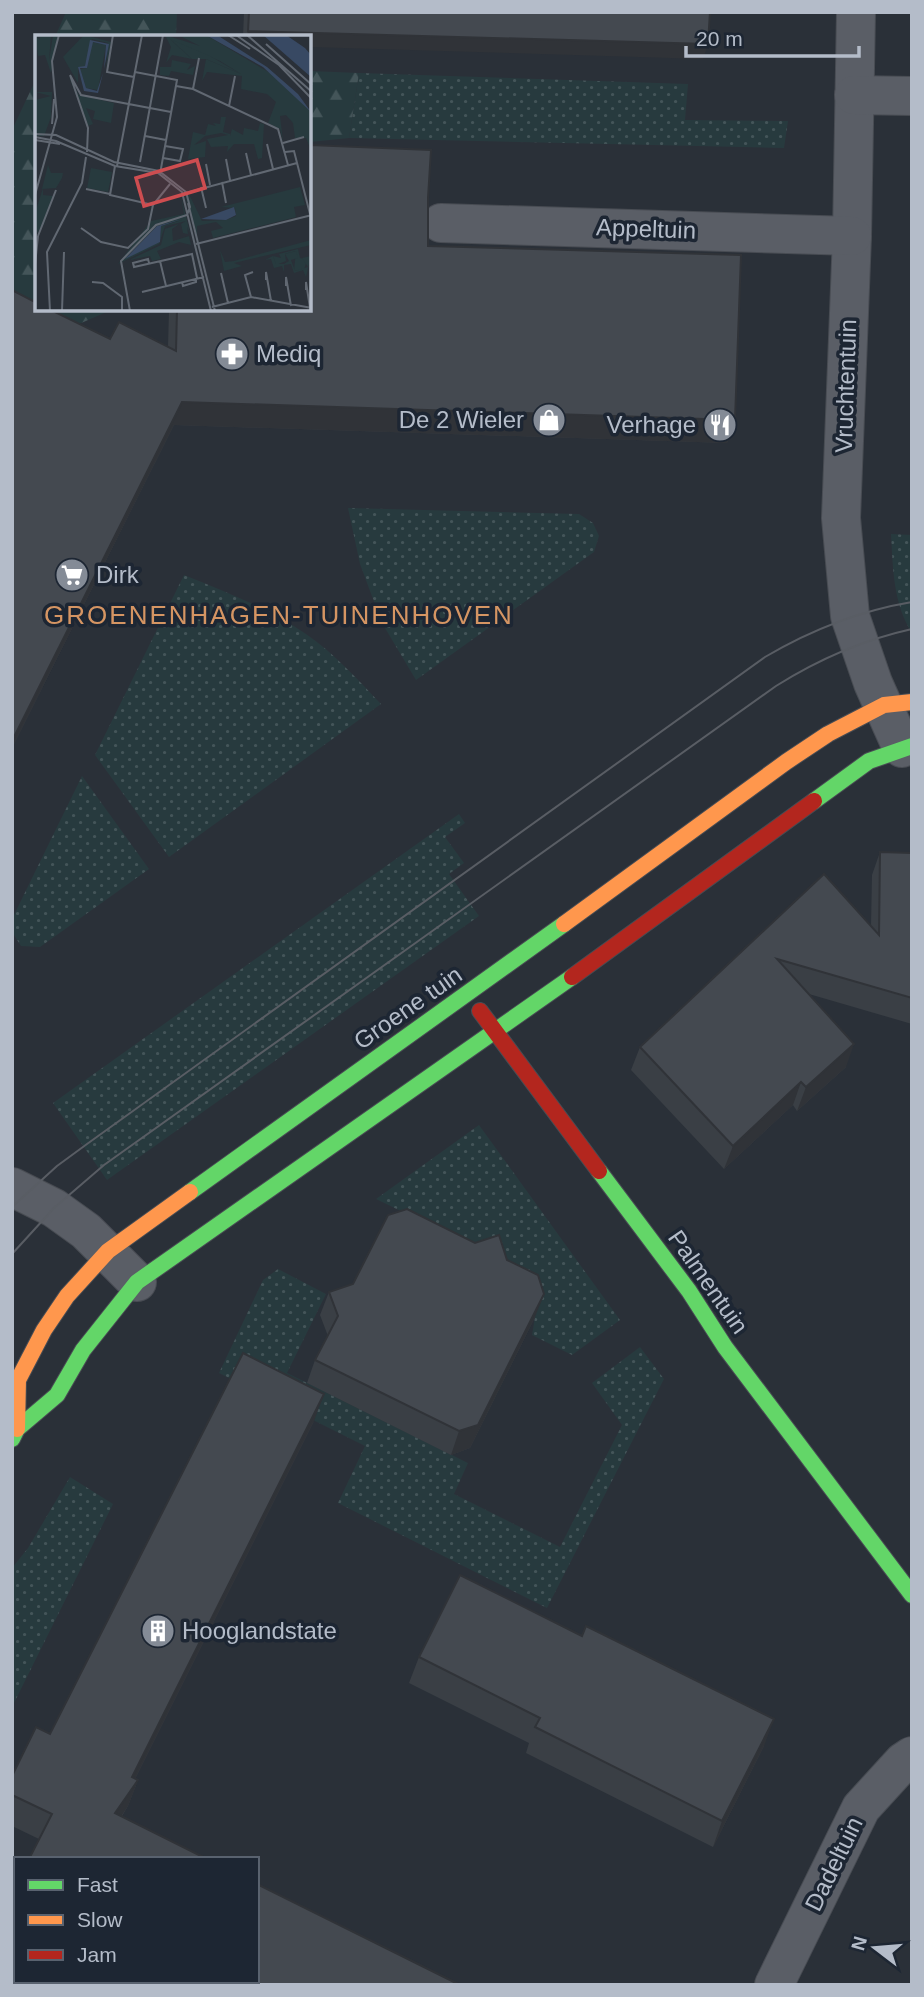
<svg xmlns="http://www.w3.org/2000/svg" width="924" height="1997" viewBox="0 0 924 1997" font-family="Arial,sans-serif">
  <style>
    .grass { fill: url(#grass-dots) }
    .forest { fill: url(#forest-firs) }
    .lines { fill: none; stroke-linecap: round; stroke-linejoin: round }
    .street-casing { stroke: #484c53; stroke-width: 40 }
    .fast-casing { stroke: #484c53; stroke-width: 18 }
    .slow-casing { stroke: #484c53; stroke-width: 18 }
    .jam-casing { stroke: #484c53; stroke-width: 18 }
    .street { stroke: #5a5e66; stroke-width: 38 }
    .fast { stroke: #63d668; stroke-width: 16 }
    .slow { stroke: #ff974d; stroke-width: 16 }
    .jam { stroke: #b3261e; stroke-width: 16 }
    .tram { stroke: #595d64; stroke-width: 2 }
    .wall { fill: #3a3f45 }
    .shaded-wall { fill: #303338 }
    .building { fill: #444950; stroke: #303338; stroke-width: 2 }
    .labels { text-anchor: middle; stroke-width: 7; stroke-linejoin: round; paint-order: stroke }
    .street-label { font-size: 24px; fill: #b4bcc9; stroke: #1d2633 }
    .poi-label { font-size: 24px; fill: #b4bcc9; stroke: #1d2633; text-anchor: start }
    .neighbourhood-label { font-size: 26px; letter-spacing: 2px; fill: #d59563; stroke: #1d2633 }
    .inset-road { fill: none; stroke: #616872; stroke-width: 2 }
    .view { fill: #ce4d50; fill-opacity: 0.15; stroke: #ce4d50; stroke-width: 3.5 }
    .inset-edge { fill: none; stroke: #b4bcc9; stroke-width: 3.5 }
  </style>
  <defs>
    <pattern id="grass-dots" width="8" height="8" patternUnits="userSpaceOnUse" patternTransform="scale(1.75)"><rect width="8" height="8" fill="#273a3e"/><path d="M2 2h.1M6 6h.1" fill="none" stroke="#445559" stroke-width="1.8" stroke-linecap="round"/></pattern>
    <pattern id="forest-firs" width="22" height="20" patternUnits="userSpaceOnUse" patternTransform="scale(1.75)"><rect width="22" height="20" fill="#273a3e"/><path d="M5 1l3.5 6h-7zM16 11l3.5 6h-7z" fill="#445559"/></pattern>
  </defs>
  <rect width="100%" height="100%" fill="#2a3038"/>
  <!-- grass -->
  <g class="grass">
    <polygon points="359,73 688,84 685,120 788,121 784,148 349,138"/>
    <polygon points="348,508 579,514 593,523 599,536 594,552 416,680 382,623 360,564"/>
    <path d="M891,534L912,535V633C893,603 893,568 891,534Z"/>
    <path d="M184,575C226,592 268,608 306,634C334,653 358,680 381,704L169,857L95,755Z"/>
    <polygon points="82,776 149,869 40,947 21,946 14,935 12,919"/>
    <polygon points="459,814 465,823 445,837 464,863 449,874 479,916 107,1180 53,1103"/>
    <polygon points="479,1125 620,1320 572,1355 532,1335 535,1317 488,1253 376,1199"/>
    <polygon points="278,1269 326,1294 287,1373 468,1463 454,1494 560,1547 622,1425 592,1383 640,1347 664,1379 547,1608 338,1503 365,1446 219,1373 263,1280"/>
    <polygon points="70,1477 113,1504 12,1707 12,1568 28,1548"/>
    <polygon points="12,1950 16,1952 16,1981 74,1981 81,1985 12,1985"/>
  </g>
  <!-- forest -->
  <g class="forest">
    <polygon points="66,12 177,12 176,37 55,37"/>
    <polygon points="310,71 359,73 349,138 310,142"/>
    <polygon points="37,77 37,310 111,310 63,331 12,307 12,130"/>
  </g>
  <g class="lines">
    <defs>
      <g id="street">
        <polyline points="856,12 852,236 841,518 850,616 873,683 902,748"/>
        <polyline points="854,95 912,96"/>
        <polyline points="441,223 852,236"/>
        <polyline points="12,1187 54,1208 86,1231 137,1282"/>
        <polyline points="774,1985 861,1808 903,1762 912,1756"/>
      </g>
      <g id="fast">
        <polyline points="814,801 869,761 912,746"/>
        <polyline points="599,1171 689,1291 725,1347 912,1595"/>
        <polyline points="190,1192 564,924"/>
        <polyline points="12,1439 17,1429 57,1395 83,1350 137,1282 572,977"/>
      </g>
      <g id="slow">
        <polyline points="564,924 786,762 828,734 884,705 912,702"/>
        <polyline points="17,1429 18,1380 44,1330 67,1296 108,1251 190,1192"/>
      </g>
      <g id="jam">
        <polyline points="572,977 814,801"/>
        <polyline points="480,1011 599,1171"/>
      </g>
    </defs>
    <!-- street casing -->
    <use href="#street" class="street-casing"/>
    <!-- fast casing -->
    <use href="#fast" class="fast-casing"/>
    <!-- slow casing -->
    <use href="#slow" class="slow-casing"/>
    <!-- jam casing -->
    <use href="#jam" class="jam-casing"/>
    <!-- street -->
    <use href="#street" class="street"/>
    <!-- fast -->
    <use href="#fast" class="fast"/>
    <!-- slow -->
    <use href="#slow" class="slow"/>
    <!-- jam -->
    <use href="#jam" class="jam"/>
    <!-- tram -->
    <g class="tram">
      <path d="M12,1207L57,1166L87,1144L765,657C811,630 858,611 912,602"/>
      <path d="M12,1254L54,1208L104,1165L776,686C819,659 862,640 912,629"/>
    </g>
  </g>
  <!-- wall -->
  <g class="wall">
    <polygon points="244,12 710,12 703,59 310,37 243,37"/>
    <polygon points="428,198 428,246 735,420 727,443 174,425 12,748 12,290 110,339 168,347 169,310 310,310"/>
    <polygon points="880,852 912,853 912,1024 809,994 846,1067 797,1111 793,1105 724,1169 631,1070 640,1047 824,874 871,926 872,875"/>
    <polygon points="507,1260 535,1317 470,1448 451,1455 307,1383 315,1360 328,1336 320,1315 329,1292"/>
    <polygon points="314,1421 135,1779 138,1780 128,1806 122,1816 39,1839 12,1826 12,1776 50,1734"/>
    <polygon points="419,1657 764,1746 713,1847 526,1753 529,1743 409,1683"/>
    <polygon points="16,1886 16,1915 12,1913 12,1896"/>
    <polygon points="149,1981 257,1981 460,1985 156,1985"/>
  </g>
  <!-- shaded-wall -->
  <g class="shaded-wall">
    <polygon points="248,31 708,44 703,59 310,47 310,37 246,37"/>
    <polygon points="182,402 735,420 727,443 174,425 12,748 12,741"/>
    <polygon points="854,1044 846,1067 797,1111 806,1087"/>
    <polygon points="801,1082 793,1105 724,1169 733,1146"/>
    <polygon points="544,1294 535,1317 470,1448 451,1455 459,1431"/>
    <polygon points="324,1394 314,1421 126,1797 138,1780 128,1806 106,1839 115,1813 132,1777"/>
    <polygon points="774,1719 764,1746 713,1847 722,1821"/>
  </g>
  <!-- building -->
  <g class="building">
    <polygon points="249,12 710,12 708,44 248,31"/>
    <polygon points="310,145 431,150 428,198 428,246 741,255 735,420 182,402 12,741 12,290 37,303 37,310 51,310 110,339 119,322 176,351 177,310 310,310"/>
    <polygon points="880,852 912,853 912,998 777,959 854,1044 806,1087 801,1082 733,1146 640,1047 824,874 879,935"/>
    <polygon points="407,1209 475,1243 499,1235 507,1260 538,1275 544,1294 478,1425 459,1431 315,1360 338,1316 329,1292 353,1284 388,1215"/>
    <polygon points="243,1353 324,1394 132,1777 138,1780 115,1813 207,1859 29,1859 52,1814 12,1795 12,1776 36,1727 50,1734"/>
    <polygon points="460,1575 582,1636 586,1626 774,1719 722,1821 535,1727 540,1718 419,1657"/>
    <polygon points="257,1884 460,1985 218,1985 211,1981 257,1981"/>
  </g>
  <!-- icons -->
  <defs>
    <symbol id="pharmacy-disc" viewBox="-11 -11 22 22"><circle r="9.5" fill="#848b96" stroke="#1d2633"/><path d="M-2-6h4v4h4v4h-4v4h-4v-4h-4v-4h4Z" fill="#fff"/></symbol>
    <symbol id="shop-disc" viewBox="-11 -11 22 22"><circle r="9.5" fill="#848b96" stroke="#1d2633"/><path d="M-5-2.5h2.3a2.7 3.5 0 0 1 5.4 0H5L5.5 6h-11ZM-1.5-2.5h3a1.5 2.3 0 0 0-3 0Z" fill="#fff"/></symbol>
    <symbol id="restaurant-disc" viewBox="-11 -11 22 22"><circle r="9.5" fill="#848b96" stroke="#1d2633"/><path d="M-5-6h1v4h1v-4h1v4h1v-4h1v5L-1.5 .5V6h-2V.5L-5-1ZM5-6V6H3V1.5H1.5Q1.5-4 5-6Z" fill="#fff"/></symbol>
    <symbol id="supermarket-disc" viewBox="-11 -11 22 22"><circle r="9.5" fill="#848b96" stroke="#1d2633"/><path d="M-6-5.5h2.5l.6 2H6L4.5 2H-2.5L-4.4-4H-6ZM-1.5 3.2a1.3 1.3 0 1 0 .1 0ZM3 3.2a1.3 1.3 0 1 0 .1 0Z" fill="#fff"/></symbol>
    <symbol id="building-disc" viewBox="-11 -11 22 22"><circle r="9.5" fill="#848b96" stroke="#1d2633"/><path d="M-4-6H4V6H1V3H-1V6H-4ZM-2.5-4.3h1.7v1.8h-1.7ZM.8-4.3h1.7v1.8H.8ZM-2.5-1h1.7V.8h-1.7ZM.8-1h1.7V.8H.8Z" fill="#fff"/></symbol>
  </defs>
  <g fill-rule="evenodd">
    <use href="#pharmacy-disc" x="213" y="335" width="38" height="38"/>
    <use href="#shop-disc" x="530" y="401" width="38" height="38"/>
    <use href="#restaurant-disc" x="701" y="406" width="38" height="38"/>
    <use href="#supermarket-disc" x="53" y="556" width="38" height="38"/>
    <use href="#building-disc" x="139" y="1612" width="38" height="38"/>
  </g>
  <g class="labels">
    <!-- street labels -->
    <g class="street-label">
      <text transform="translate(646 229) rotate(2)" y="8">Appeltuin</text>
      <text transform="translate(846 386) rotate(-88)" y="8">Vruchtentuin</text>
      <text transform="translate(408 1008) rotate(-35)" y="8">Groene tuin</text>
      <text transform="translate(708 1282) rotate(55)" y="8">Palmentuin</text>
      <text transform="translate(834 1864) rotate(-64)" y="8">Dadeltuin</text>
    </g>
    <!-- poi labels -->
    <g class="poi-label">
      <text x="256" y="362">Mediq</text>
      <text x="524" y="428" text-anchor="end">De 2 Wieler</text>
      <text x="696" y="433" text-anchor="end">Verhage</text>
      <text x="96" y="583">Dirk</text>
      <text x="182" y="1639">Hooglandstate</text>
    </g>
    <!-- neighbourhood labels -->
    <g class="neighbourhood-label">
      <text x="279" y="624">GROENENHAGEN-TUINENHOVEN</text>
    </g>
  </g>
  <!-- overview -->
  <g transform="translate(35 35)">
    <rect width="276" height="276" fill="#2a3038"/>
    <path d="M0,0L5,5L4,0H16L14,26L18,0H23L16,38L10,20L3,21ZM130,0L165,11L143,0H171L240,41L276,77V115L271,103H260L258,88L251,80L245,81L248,106L245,94L233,88L241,67L232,59L206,54L207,41L172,37L167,46L171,24L206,39L185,26L136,5L157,24L137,20L131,28L136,12ZM57,7L71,10L63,55L51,53L45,34L52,33ZM137,25L156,29L152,35L160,31L158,40L136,36L134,41L125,40V32H136ZM34,42L44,60L79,68L76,88L58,84L60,76L51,73L58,89L53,91ZM0,57H17L16,82L9,101H0V65L16,61ZM186,82H191L188,97L195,99V101L197,94L208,100L209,93L223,96L225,88L229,89L227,123L223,124L219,109H199L192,117L193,111L176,112L172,104L193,100L186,98L170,101L159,110L171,106L170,122L153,124L158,97L170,100L173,89L181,91L178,88L185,89ZM56,133L77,137L73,157L52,153ZM265,152L270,170L259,172L261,182L178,203L176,196L188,193L181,187L162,191V205L150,159L153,157L167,186L191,185L201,181L200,173L186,172ZM8,153V160L18,161L9,189L2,198L0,178ZM146,161L155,198L152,192L153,199L148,198L146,189L151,186L130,191L124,209L83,229L116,186L149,179ZM147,185L126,191L125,207L92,221L122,191ZM276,205V210L199,228L207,231L189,236L185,215L190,227L199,226ZM263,214L265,223L272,225L269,235L259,236L261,216L250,219L251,226L241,230L238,221L246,223L244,219Z" fill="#273a3e" fill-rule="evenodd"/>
    <path d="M49,0L76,7L71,35L73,8L57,4L50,31L43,33V48L28,22ZM135,4L175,21L206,39L171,24H157ZM144,189L137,194L138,206L154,201L156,210L144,207L122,216L126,224L117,226L115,221L94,225L126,210L130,194ZM261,216L263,223L256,225L260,236L273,232L267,223L276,221L271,242L268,235L259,238L256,229L249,230V237L247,231L239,233L236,224L230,225L238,221L241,229H249L254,226L250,219Z" fill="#273a3e"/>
    <path d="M13,130L16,138H28L27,143L21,153L7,154Z" fill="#273a3e"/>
    <path d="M171,0H182L232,32L263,59L276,77L228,32ZM228,0H251L270,13L276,20V42ZM55,5L74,9L69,34L71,10L58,7L52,33H45L51,53L62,56L68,38L63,58L49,56L43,32L50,31ZM199,172L201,180L191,185L166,184ZM147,184L126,191L125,207L90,224L122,191Z" fill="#384963"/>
    <path class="inset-road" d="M78,0L72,37L99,42M193,0L215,14M201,0L244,30L277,64M212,0L277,57M231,9L277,50M100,37L142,45L125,139M35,40L46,60L136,77M35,40L53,93L52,117M141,51L158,54L243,94L253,130M158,54L164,23M194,71L200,41M17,89L19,64M0,99L21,100L79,127L124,136L151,157L155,172L152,180L121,190L86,226L95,276M110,101L131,105M0,102L21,106L80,131L123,138L147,157L176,276M0,105L25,109M248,108L269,102M232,109L238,134M250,117L259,116L275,179M211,118L216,140M128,123L145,126L148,114L130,111M191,124L195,145M105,127L128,0M171,129L175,150M80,131L75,160L118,170M82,131L107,0M187,147L191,168M166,152L171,173M51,154L75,159M147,159L262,128M0,160L22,82L17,26L24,0M153,168L180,276M46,193L66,207L93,213L113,194L118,170L135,149M3,201L21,155M161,209L277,180M125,226L131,251M114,228L113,224L98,228L99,232L157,219L162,243M0,230L3,201M186,238L193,268M231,245V237L236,266M57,247L68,248L87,262V276M147,247L148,251L161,247V243M251,251V242L256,271M271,255V247L275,273M107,257L169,242M216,262L210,240L218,237M177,272L216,262L277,273M15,276L12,217L47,148L51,122M27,276L29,217"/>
    <path class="view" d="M162,125L170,153L109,171L101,143Z"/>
    <rect width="276" height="276" class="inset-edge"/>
  </g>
  <!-- border -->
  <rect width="924" height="1997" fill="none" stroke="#b4bcc9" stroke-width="28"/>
  <!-- legend -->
  <rect x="14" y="1857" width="245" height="126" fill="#1d2633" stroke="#59626f" stroke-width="2"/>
  <rect x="28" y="1880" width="35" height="10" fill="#63d668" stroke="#59626f" stroke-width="2"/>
  <text x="77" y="1892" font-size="21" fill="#b4bcc9">Fast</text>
  <rect x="28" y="1915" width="35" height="10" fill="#ff974d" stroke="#59626f" stroke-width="2"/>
  <text x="77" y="1927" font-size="21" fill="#b4bcc9">Slow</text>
  <rect x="28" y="1950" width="35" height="10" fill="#b3261e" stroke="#59626f" stroke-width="2"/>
  <text x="77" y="1962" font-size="21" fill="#b4bcc9">Jam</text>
  <!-- north arrow -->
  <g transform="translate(875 1948) rotate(286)" stroke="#1d2633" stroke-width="5" paint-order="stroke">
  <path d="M0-5L12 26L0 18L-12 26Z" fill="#b4bcc9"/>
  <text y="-10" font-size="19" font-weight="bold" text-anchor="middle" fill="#b4bcc9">N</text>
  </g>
  <!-- scale -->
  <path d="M686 46v10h173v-10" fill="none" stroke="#b4bcc9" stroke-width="3.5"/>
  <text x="696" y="46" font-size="21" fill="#b4bcc9" stroke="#1d2633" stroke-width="5" paint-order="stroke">20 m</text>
</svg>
